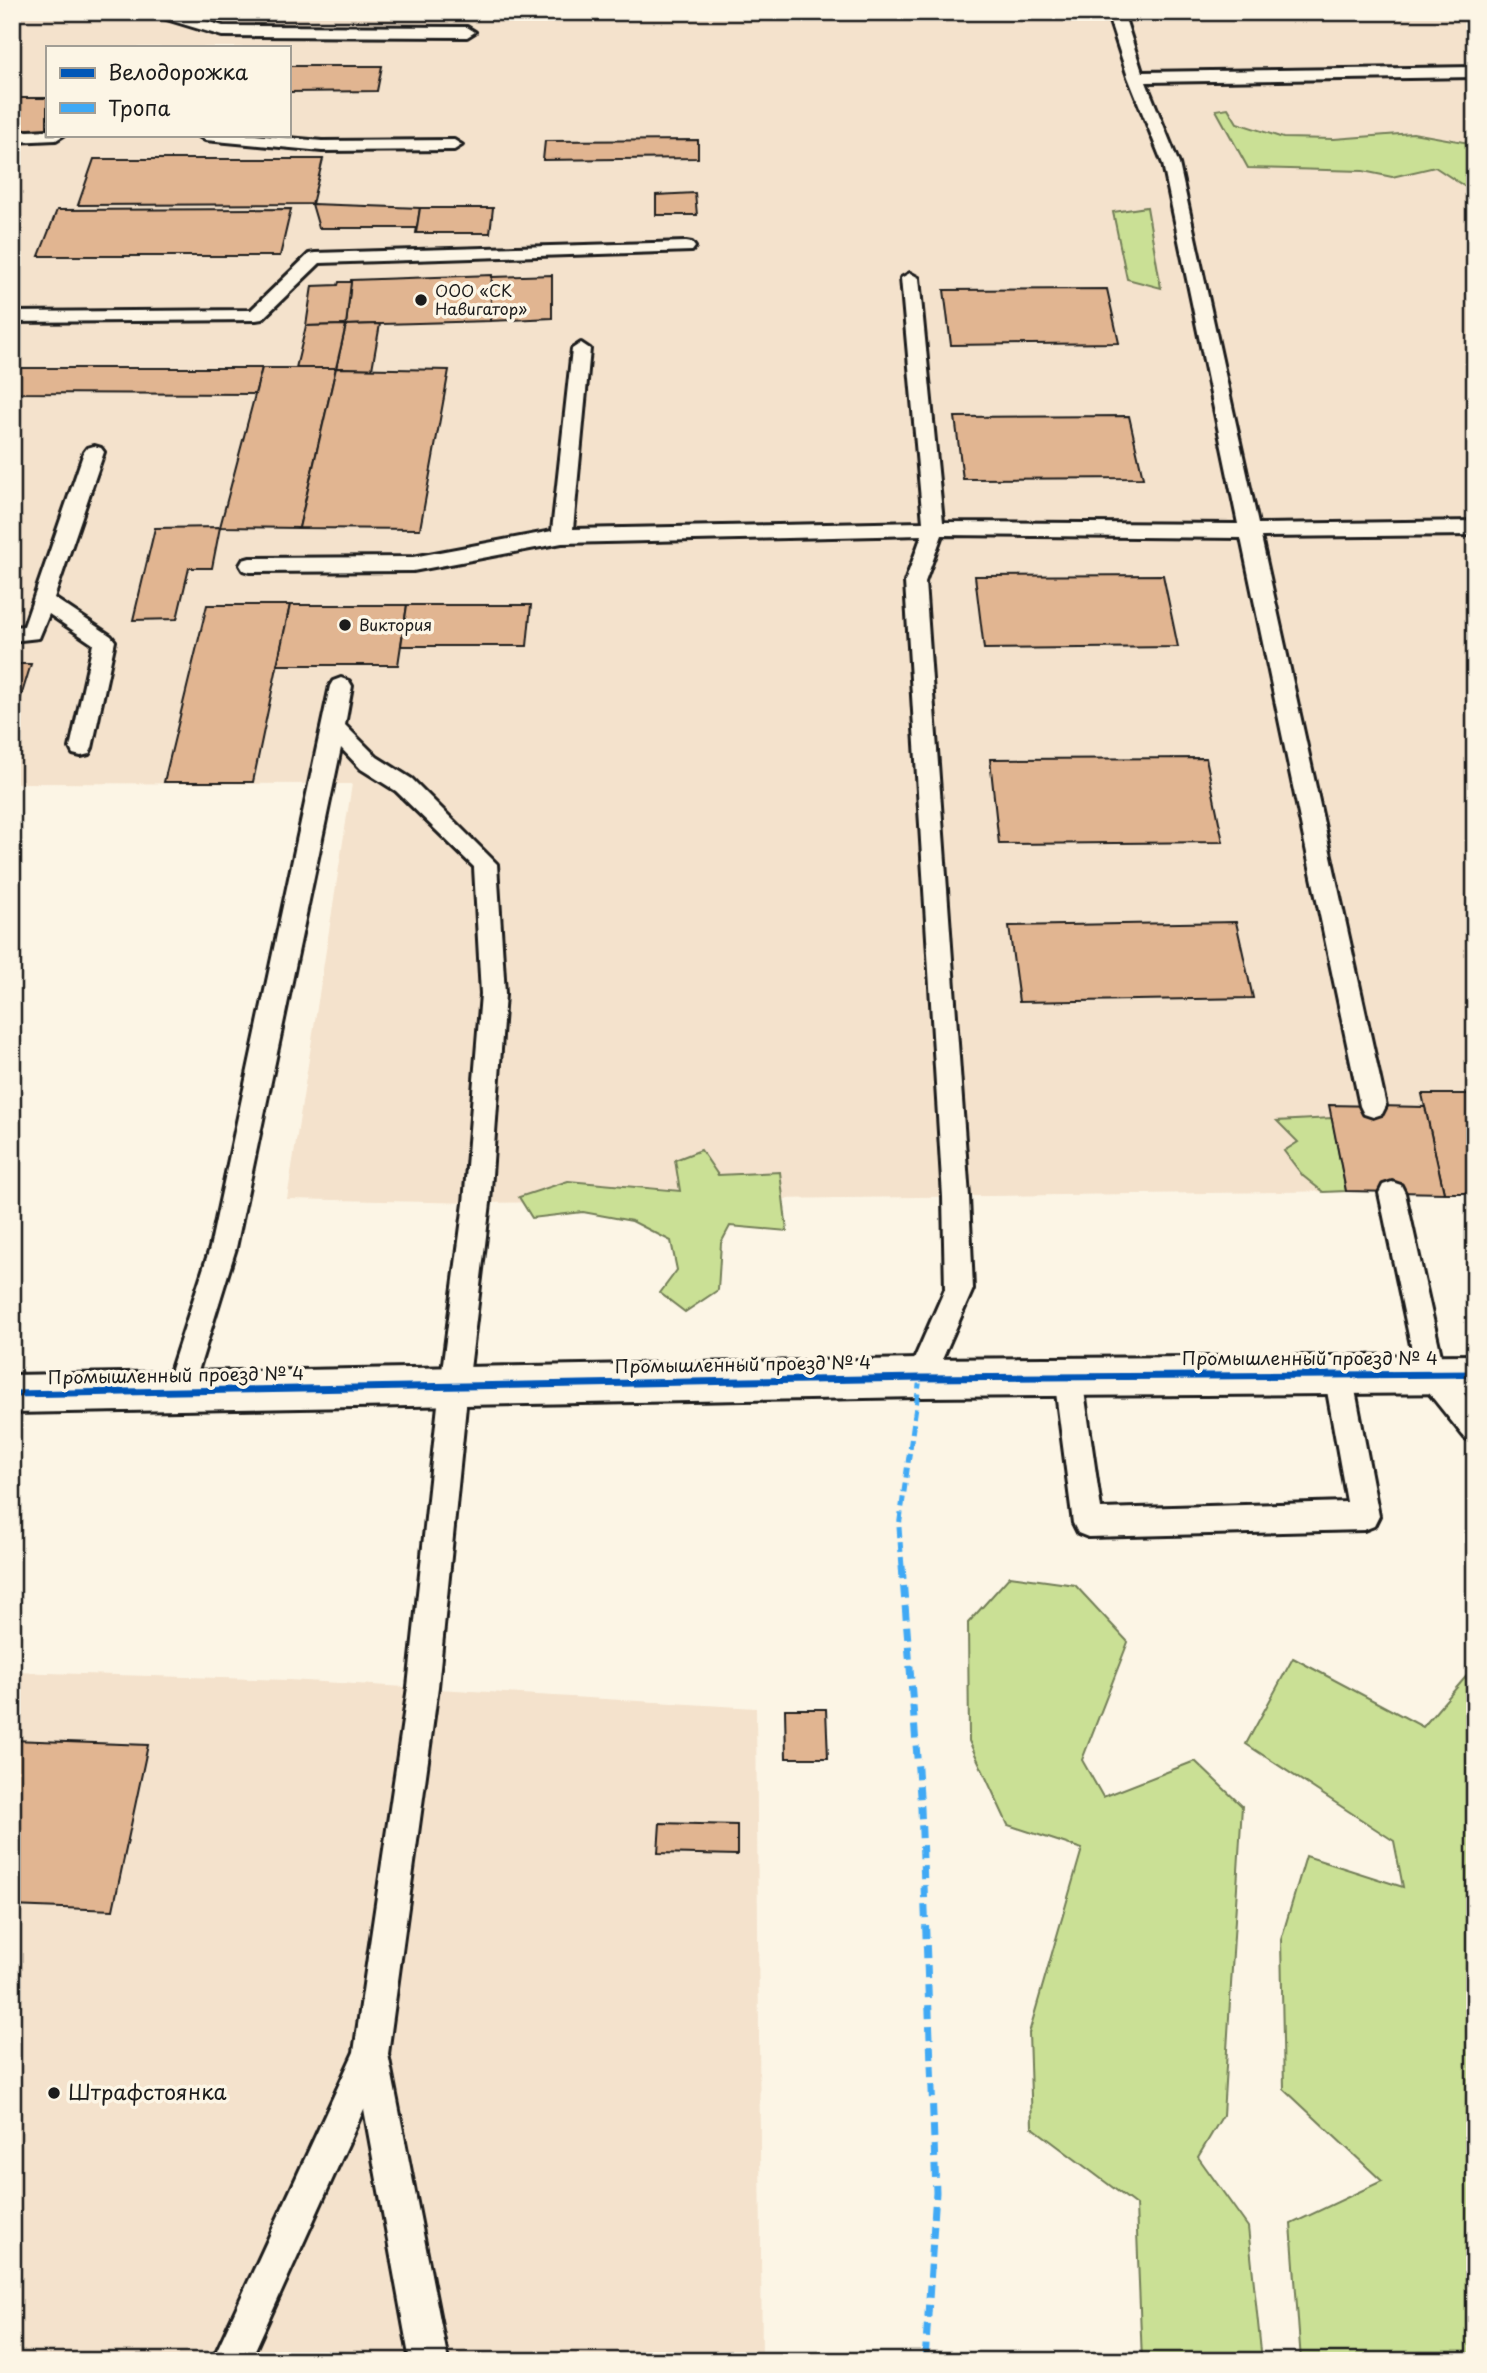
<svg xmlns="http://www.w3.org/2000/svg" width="1487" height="2373" viewBox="0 0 1487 2373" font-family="'Playpen Sans',sans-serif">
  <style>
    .built { fill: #f4e2cc; fill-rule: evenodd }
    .green { fill: #cae095; stroke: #737e58; stroke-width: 2 }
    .building { fill: #e1b591; stroke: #1c1c1c; stroke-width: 2 }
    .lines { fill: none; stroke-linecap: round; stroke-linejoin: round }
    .service-casing { stroke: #1c1c1c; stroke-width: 6 }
    .minor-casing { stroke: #1c1c1c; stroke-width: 6 }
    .service { fill: #fcf5e5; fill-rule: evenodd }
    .minor { fill: #fcf5e5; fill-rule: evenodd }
    .quiet-far1 { stroke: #3fa9f5; stroke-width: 5; stroke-dasharray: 10 5; stroke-linecap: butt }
    .quiet { stroke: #3fa9f5; stroke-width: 7; stroke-dasharray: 13 7; stroke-linecap: butt }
    .cycleway-casing { stroke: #fcf5e5; stroke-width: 11 }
    .cycleway { stroke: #0057b8; stroke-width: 7 }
    .poi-dot { fill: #1c1c1c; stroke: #fcf5e5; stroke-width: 2.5 }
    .labels { text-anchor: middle; stroke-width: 7; stroke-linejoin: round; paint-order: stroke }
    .far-poi-label { font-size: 16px; fill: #1c1c1c; stroke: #fcf5e5; text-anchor: start }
    .street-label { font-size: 18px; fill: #1c1c1c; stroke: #fcf5e5 }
    .near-poi-label { font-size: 21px; fill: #1c1c1c; stroke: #fcf5e5; text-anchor: start }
  </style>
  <rect width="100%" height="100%" fill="#fcf5e5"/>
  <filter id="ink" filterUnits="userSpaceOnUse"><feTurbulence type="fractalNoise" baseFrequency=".0143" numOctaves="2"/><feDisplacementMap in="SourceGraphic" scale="14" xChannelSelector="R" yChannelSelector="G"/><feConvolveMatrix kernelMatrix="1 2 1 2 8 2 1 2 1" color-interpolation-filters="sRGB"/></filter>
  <g filter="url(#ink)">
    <!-- built -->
    <g class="built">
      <path d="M12,12H1475V1193L1346,1191L477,1203L287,1199L352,784L12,783ZM47,47H289V135H47Z"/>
      <polygon points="12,1672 289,1680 756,1708 762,2361 12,2361"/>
    </g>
    <!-- green -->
    <g class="green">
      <polygon points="1228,108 1237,123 1283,138 1334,139 1413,133 1475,144 1475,189 1464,186 1435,167 1392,177 1363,171 1248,168 1216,110"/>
      <polygon points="1147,207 1161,288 1127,279 1113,212"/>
      <polygon points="1332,1118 1346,1191 1323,1192 1303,1176 1284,1151 1298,1142 1277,1121"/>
      <polygon points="701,1150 718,1175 780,1172 787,1231 730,1226 721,1243 718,1290 685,1312 660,1293 677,1270 671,1241 632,1221 583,1212 532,1218 519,1197 568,1181 680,1191 675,1160"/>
      <polygon points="1010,1576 1075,1585 1128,1642 1082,1760 1103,1797 1195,1761 1242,1806 1223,2115 1198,2157 1248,2227 1262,2361 1142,2361 1136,2205 1032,2127 1029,2033 1082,1849 1008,1825 969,1741 968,1623"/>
      <polygon points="1293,1658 1423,1727 1475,1666 1475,2361 1301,2361 1291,2224 1382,2181 1284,2089 1281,1940 1306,1856 1403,1887 1394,1841 1246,1744"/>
    </g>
    <!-- building -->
    <g class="building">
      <polygon points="289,66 382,66 377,91 289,92"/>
      <rect x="12" y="98" width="35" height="31"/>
      <polygon points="698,140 698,158 543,160 545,141"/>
      <polygon points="94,159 323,159 312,204 78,205"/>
      <polygon points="695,193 697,215 656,215 656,195"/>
      <polygon points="312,204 420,208 417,228 319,228"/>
      <polygon points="420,208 493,208 490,233 416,233"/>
      <polygon points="291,209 280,256 39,256 57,210"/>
      <polygon points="492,275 490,321 346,325 351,280"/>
      <polygon points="552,275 552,318 490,321 492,277"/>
      <polygon points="339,282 351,282 346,325 306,326 312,286 338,285"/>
      <polygon points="1107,289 1119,343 951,345 944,290"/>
      <polygon points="380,324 372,369 336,368 346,325"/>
      <polygon points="346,325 336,368 296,368 306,326"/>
      <polygon points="12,368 262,368 255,394 12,393"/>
      <polygon points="262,368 336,368 299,528 220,527"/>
      <polygon points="336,368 449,370 420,529 299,528"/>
      <polygon points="1129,416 1143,478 963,479 955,417"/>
      <polygon points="220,527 212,568 189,568 177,619 133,620 155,528"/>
      <polygon points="1163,575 1178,647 984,649 975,576"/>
      <polygon points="207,605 290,605 253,782 164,782"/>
      <polygon points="290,605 407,605 398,665 277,665"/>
      <polygon points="407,605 531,605 527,646 401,646"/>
      <polygon points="12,664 31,664 12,726"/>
      <polygon points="1206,758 1223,842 999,844 990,759"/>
      <polygon points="1236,922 1253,998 1019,1002 1009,926"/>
      <polygon points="1422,1094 1475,1094 1475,1193 1444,1193"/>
      <polygon points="1329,1105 1425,1107 1444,1193 1346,1191"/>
      <polygon points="785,1709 826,1709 828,1758 786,1758"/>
      <polygon points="12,1740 148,1745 113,1910 12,1906"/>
      <polygon points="660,1823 737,1825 737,1855 658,1853"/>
    </g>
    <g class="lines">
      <defs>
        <g id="service">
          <polygon points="151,12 175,12 223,26 467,27 475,32 467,37 222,36 153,15"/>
          <polygon points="1107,12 1123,12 1142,72 1475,67 1475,77 1146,82 1179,164 1258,524 1475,521 1475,535 1261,537 1386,1106 1382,1114 1373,1117 1364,1114 1360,1106 1241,538 942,535 925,582 969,1197 973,1289 930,1387 920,1391 910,1387 906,1378 945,1289 943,1197 905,582 922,535 562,543 413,571 250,572 243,570 240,565 243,560 250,558 413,557 552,531 572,349 581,343 590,349 573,529 923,522 901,278 910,273 919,278 943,522 1238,524 1163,164 1128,77"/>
          <polygon points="47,130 47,135 64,135 56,140 12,142 12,132"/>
          <polygon points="197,135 255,135 322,141 454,140 462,145 454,150 322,151 205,140"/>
          <polygon points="686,242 692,243 695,247 692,251 320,263 262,319 256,320 12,322 12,312 251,310 309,254 315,253"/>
          <polygon points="94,446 101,448 104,452 54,598 111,636 115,641 92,748 89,754 81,756 73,754 70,748 93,644 49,614 39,638 12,641 12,627 24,626 84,452 87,448"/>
          <polygon points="341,678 349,681 352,686 345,725 377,757 412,779 497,864 505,994 490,1203 468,1386 438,1687 388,2054 448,2361 410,2361 364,2109 250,2361 212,2361 354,2052 408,1687 440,1386 464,1203 481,994 474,867 396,791 361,769 341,748 236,1248 192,1391 188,1400 178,1404 168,1400 164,1391 210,1248 330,686 333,681"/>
          <polygon points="1392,1182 1401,1185 1405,1193 1444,1369 1475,1407 1475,1442 1465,1438 1421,1383 1417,1374 1379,1193 1383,1185"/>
          <polygon points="1338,1361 1348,1365 1352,1374 1379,1516 1374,1526 1364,1530 1088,1537 1078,1533 1073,1523 1054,1377 1058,1368 1068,1364 1078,1368 1082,1377 1101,1509 1347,1502 1324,1374 1328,1365"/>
        </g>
        <polygon id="minor" points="1475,1355 1475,1393 920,1397 12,1413 12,1375 920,1359"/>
      </defs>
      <!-- service casing -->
      <use href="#service" class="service-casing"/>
      <!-- minor casing -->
      <use href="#minor" class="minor-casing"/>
      <!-- service -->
      <use href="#service" class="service"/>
      <!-- minor -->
      <use href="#minor" class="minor"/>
      <!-- quiet-far1 -->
      <polyline class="quiet-far1" points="902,1567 899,1527 920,1378"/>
      <!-- quiet -->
      <polyline class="quiet" points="902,1566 921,1808 936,2192 925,2361"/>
      <defs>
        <polyline id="cycleway" points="12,1394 920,1378 1475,1374"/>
      </defs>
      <!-- cycleway casing -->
      <use href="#cycleway" class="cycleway-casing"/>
      <!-- cycleway -->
      <use href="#cycleway" class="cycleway"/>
    </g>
  </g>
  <!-- markers -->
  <g class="poi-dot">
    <circle cx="421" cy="300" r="7"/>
    <circle cx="345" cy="625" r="7"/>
    <circle cx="54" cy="2093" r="7"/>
  </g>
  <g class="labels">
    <!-- far-poi labels -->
    <g class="far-poi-label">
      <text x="435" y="297">ООО «СК<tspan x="435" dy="18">Навигатор»</tspan></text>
      <text x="359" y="631">Виктория</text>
    </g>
    <!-- street labels -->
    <g class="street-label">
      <text x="1310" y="1365">Промышленный проезд № 4</text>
      <text transform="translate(743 1365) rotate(-1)" y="6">Промышленный проезд № 4</text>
      <text transform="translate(176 1376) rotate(-1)" y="6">Промышленный проезд № 4</text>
    </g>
    <!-- near-poi labels -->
    <g class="near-poi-label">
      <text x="68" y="2100">Штрафстоянка</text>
    </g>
  </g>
  <!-- margin -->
  <rect width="1487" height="2373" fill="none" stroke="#fcf5e5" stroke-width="42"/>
  <rect x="21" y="21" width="1445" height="2331" fill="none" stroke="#1c1c1c" stroke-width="2.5" filter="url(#ink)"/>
  <!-- legend -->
  <rect x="46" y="46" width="245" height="91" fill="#fcf5e5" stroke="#a29e95" stroke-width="2"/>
  <rect x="60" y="68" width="35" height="10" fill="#0057b8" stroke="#a29e95" stroke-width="2"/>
  <text x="108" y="80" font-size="21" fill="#1c1c1c">Велодорожка</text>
  <rect x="60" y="103" width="35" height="10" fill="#3fa9f5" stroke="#a29e95" stroke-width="2"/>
  <text x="108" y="116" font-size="21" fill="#1c1c1c">Тропа</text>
</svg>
